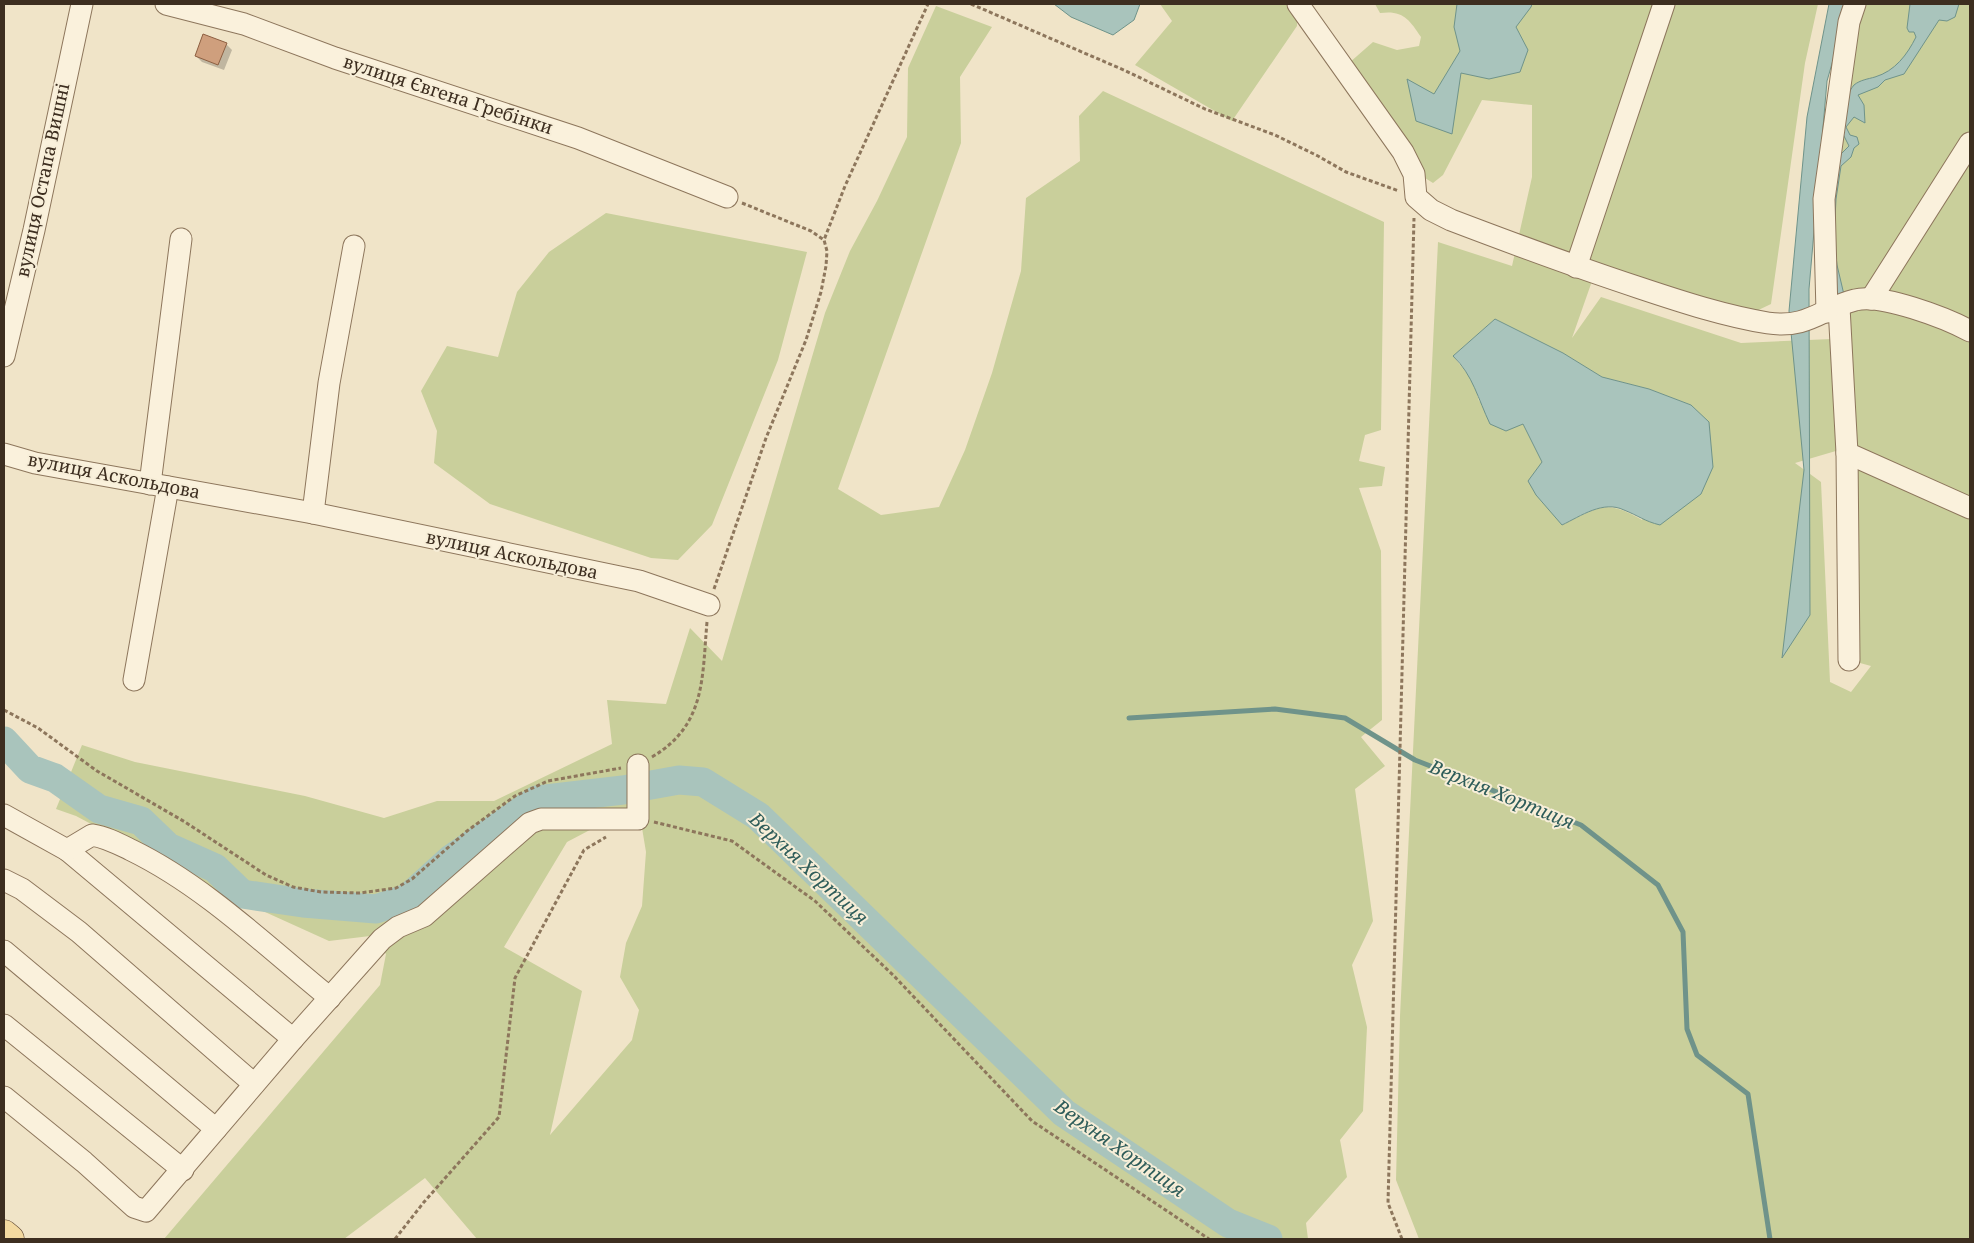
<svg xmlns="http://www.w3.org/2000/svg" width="1974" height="1243" viewBox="0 0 1974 1243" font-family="'Noto Serif',serif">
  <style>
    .green { fill: #c9cf9b; fill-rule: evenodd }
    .water { fill: #a9c4bc; stroke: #6f938a }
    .shadow { fill: #0003 }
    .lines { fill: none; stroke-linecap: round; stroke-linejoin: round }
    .stream { stroke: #6f938a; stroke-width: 5 }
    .river { stroke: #a9c4bc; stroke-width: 29 }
    .building { fill: #cf9f7d; stroke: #8d5f41 }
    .minor-casing { stroke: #8d765c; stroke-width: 23 }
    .major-casing { stroke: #5b4430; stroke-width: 29 }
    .path { stroke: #8d765c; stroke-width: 3; stroke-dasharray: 4 2.5; stroke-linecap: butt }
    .minor { stroke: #faf1dc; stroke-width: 21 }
    .major { stroke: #f3d9a0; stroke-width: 28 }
    .labels { text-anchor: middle; stroke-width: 4; stroke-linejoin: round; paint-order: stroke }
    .street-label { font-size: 18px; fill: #3d2e20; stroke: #f7eed8 }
    .water-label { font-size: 19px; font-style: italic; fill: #2f5d5a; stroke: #f7eed8 }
  </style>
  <rect width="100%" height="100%" fill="#f0e4c8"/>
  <!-- green -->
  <g class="green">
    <polygon points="1160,4 1297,4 1297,26 1232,121 1135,65 1172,21"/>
    <path d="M1375,4H1818L1805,63L1771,304L1748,315L1598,264L1572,338L1601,297L1741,343L1832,339L1826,235L1862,4H1970V1239H1419L1396,1180L1400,1016L1438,242L1512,266L1532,177V105L1482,100L1443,175L1433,183L1425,178L1419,164L1349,63L1373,42L1397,50L1419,46L1421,37C1409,19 1403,10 1380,13ZM1495,319L1563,353L1602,377L1649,389L1691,405L1642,520C1605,498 1598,508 1562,525L1542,462L1523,424L1479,401L1474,382L1453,356ZM1846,448L1849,660L1871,666L1851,692L1830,682L1821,482L1795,463Z"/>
    <path d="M936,6L992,27L960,77L961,143L838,489L881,515L939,507L965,450L992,373L1021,271L1026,198L1080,161L1079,116L1103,91L1384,222L1381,430L1365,435L1359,461L1385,467L1382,486L1359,488L1381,551L1382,720L1361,737L1385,766L1355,789L1373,921L1352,965L1367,1027L1363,1111L1340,1140L1347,1177L1306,1223L1308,1239H477L425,1178L344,1239H164L380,985L386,954L370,936L329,941L208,886L76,816L56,809L82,745L135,762L305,796L384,818L437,801H494L612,744L607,700L666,704L690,628L722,661L825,313L850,251L877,201L907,137L908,68ZM640,816L646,852L642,906L626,943L620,977L639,1010L632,1040L550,1135L582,991L504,947L567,842L607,821Z"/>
    <polygon points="606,213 807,252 778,360 712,525 678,560 651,558 490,504 434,463 437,431 421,391 447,346 498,357 517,292 549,252"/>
  </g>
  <!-- water -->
  <g class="water">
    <polygon points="1054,4 1140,4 1134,20 1113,35 1071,17"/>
    <polygon points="1457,4 1532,4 1531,7 1516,27 1528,50 1520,72 1489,79 1461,73 1452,134 1416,121 1407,79 1434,94 1460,51 1454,27"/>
    <polygon points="1829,4 1849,4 1827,81 1809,289 1810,615 1782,658 1804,470 1789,311 1807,117"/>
    <path d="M1910,4H1959L1955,17L1947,21L1939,20L1904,74L1885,80L1878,87L1858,95L1864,105L1865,123L1854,117L1846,127L1850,135L1857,137L1859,144L1854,148L1851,157L1841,166L1836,199L1834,238L1837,265L1845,299L1838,301L1831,273L1836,159L1849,146L1843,134V119L1847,115L1842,110C1845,102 1848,92 1854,85C1860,80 1868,79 1875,77C1895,71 1907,55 1916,37L1914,32H1909L1907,28Z"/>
    <path d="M1495,319L1563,353L1602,377L1649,389L1691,405L1709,422L1713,467L1701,494L1660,525C1644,521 1639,516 1624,510C1603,500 1581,516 1562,525L1536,495L1528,481L1542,462L1523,424L1506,431L1490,424C1478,399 1473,375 1453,356Z"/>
  </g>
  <!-- shadow -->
  <polygon class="shadow" points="226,44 232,50 224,70 202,62 196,56"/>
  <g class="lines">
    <!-- stream -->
    <polyline class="stream" points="1129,718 1275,709 1345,718 1415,760 1581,825 1658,885 1683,932 1687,1029 1697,1055 1748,1094 1770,1239"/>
    <!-- river -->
    <polyline class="river" points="4,741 30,769 55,778 99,809 141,821 168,847 215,868 242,894 303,903 376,909 408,898 451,859 537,800 623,790 679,780 703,782 758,816 1064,1113 1228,1223 1268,1239"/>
  </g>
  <!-- building -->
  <polygon class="building" points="203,34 227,43 218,65 195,56"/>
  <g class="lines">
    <defs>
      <g id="minor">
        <polyline points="166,4 244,24 335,58 578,138 727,197"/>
        <path d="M1298,4L1403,152L1414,174L1416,197L1431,210L1451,220C1514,244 1576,267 1640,288C1682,302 1725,316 1768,323C1808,329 1822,308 1855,300C1881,293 1946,318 1970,331"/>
        <polyline points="1576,267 1664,4"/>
        <polyline points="1871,299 1970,143"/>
        <polyline points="1839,307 1847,453 1849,660"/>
        <polyline points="1827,312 1824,199 1849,22 1855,4"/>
        <polyline points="4,356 34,230 82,4"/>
        <polyline points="1847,453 1970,508"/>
        <polyline points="4,454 35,463 313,513 639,581 709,605"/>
        <polyline points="150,484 181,239"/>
        <polyline points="313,513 329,383 354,246"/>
        <polyline points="134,680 168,487"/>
        <polyline points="4,815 67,850 293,1039"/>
        <path d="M67,850L92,835C106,837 119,844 131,850C205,886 267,947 330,998"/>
        <polyline points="4,880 22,889 79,932 254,1084"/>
        <polyline points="4,951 216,1129"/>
        <polyline points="4,1025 183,1170"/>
        <polyline points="4,1097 84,1162 134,1207 146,1211 293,1039 382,939 398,927 424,916 530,823 541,819 638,819 638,765"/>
      </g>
      <polyline id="major" points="4,1234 10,1239"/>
    </defs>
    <!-- minor casing -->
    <use href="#minor" class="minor-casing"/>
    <!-- major casing -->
    <use href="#major" class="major-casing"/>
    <!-- path -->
    <g class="path">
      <polyline points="971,4 1126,71 1205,109 1275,135 1318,156 1346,172 1399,191"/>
      <polyline points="742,203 811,231 824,240"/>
      <polyline points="714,589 766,438 806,340 821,292 826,266 827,251 824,240 845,186 928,4"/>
      <polyline points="4,710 38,728 97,771 185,822 266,875 293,887 321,892 360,893 396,888 412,879 467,831 515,796 548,781 621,768"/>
      <path d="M652,757C706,725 702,678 707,622"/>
      <polyline points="654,822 732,841 815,901 893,975 1032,1121 1209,1239"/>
      <polyline points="395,1239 424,1202 499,1117 515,978 584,850 606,837"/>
      <polyline points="1402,1239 1388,1203 1414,218"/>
    </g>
    <!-- minor -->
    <use href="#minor" class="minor"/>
    <!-- major -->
    <use href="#major" class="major"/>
  </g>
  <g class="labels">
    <!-- street labels -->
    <g class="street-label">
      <text transform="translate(448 95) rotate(18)" y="6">вулиця Євгена Гребінки</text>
      <text transform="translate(43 180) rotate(-78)" y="6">вулиця Остапа Вишні</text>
      <text transform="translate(114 476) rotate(11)" y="6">вулиця Аскольдова</text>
      <text transform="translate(512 555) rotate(12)" y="6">вулиця Аскольдова</text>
    </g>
    <!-- water labels -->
    <g class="water-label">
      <text transform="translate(1502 794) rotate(22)" y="7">Верхня Хортиця</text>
      <text transform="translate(809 868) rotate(43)" y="7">Верхня Хортиця</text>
      <text transform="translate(1120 1148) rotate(35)" y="7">Верхня Хортиця</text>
    </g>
  </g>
  <!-- border -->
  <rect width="1974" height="1243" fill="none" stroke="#3d2e20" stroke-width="10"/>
</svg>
